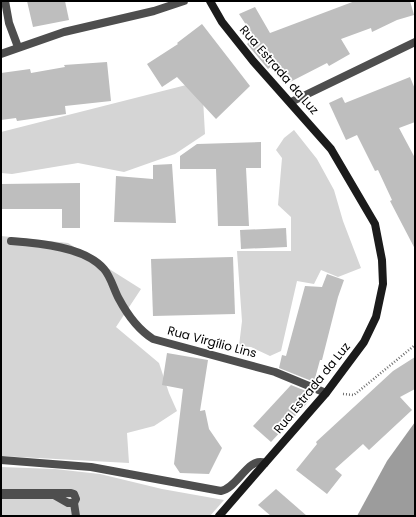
<svg xmlns="http://www.w3.org/2000/svg" width="416" height="517" viewBox="0 0 416 517" font-family="Poppins,sans-serif">
  <style>
    .green { fill: #d5d5d5 }
    .water { fill: #9c9c9c }
    .building { fill: #bebebe }
    .lines { fill: none; stroke-linecap: round; stroke-linejoin: round }
    .path { stroke: #707070; stroke-width: 2.5; stroke-dasharray: 1 2; stroke-linecap: butt }
    .lane { stroke: #4e4e4e; stroke-width: 8 }
    .street { stroke: #4e4e4e; stroke-width: 8 }
    .secondary { stroke: #1b1b1b; stroke-width: 8 }
    .labels { text-anchor: middle; stroke-width: 3.5; stroke-linejoin: round; paint-order: stroke }
    .street-label { font-size: 12px; fill: #000; stroke: #fff }
  </style>
  <rect width="100%" height="100%" fill="#fff"/>
  <!-- green -->
  <g class="green">
    <polygon points="202,81 205,134 175,154 124,172 78,163 12,174 1,173 1,132"/>
    <polygon points="294,130 317,159 334,190 343,221 361,268 338,277 321,270 314,284 297,281 281,351 270,356 251,347 239,346 242,321 237,251 291,251 291,217 278,205 282,158 276,150 284,138"/>
    <polygon points="1,236 68,243 141,289 116,327 159,363 169,393 177,411 154,426 127,433 129,463 1,456"/>
    <polygon points="1,467 55,469 100,474 162,489 224,500 210,516 1,516"/>
  </g>
  <!-- water -->
  <polygon class="water" points="415,422 415,516 357,516 387,461"/>
  <!-- building -->
  <g class="building">
    <polygon points="27,1 65,1 69,20 33,27"/>
    <polygon points="355,1 410,1 414,15 397,20 372,32 371,28 341,39 350,54 329,66 327,63 290,82 274,64 268,69 247,44 254,37 239,14 255,7 270,33"/>
    <polygon points="202,24 250,86 216,119 177,77 162,87 147,64 178,44 177,43"/>
    <polygon points="107,62 111,101 65,106 66,114 17,121 16,118 1,120 1,73 30,69 31,73 65,67 64,65"/>
    <polygon points="410,77 415,89 415,122 399,128 415,158 415,249 390,201 392,200 378,170 375,171 357,135 346,140 329,103 342,97 345,103"/>
    <polygon points="261,142 261,168 246,168 249,226 218,226 216,169 180,169 180,156 197,144"/>
    <polygon points="172,164 176,223 114,222 116,176 153,179 153,165"/>
    <polygon points="80,183 80,228 62,228 62,209 1,209 1,184"/>
    <polygon points="286,228 287,247 241,249 240,230"/>
    <polygon points="233,257 235,314 153,316 151,259"/>
    <polygon points="327,274 344,280 338,297 322,360 320,360 314,382 279,368 282,355 286,356 305,286 322,287"/>
    <polygon points="167,353 208,360 200,411 205,410 209,429 222,448 209,474 180,473 174,464 183,389 162,385"/>
    <polygon points="415,357 415,389 400,397 412,410 369,450 363,444 335,469 342,475 327,494 296,470 317,444 316,442 393,371"/>
    <polygon points="291,385 311,393 309,401 271,442 253,426"/>
    <polygon points="276,489 307,516 271,516 258,505"/>
  </g>
  <g class="lines">
    <!-- path -->
    <polyline class="path" points="343,394 354,395 415,345"/>
    <!-- lane -->
    <g class="lane">
      <polyline points="5,1 9,23 18,47"/>
      <polyline points="1,493 71,493 74,494 76,499 74,503 68,503 54,495 1,495"/>
      <polyline points="74,503 76,516"/>
    </g>
    <!-- street -->
    <g class="street">
      <polyline points="1,54 64,32 154,11 184,1"/>
      <polyline points="291,102 415,42"/>
      <path d="M11,241C39,243 85,247 104,269C111,277 114,290 119,299C127,314 139,330 153,339L275,372L326,393"/>
      <path d="M1,460L91,467L221,491C238,488 248,456 265,463"/>
    </g>
    <!-- secondary -->
    <polyline class="secondary" points="210,1 222,22 253,61 331,149 375,224 382,260 383,284 376,317 364,342 326,393 219,516"/>
  </g>
  <g class="labels">
    <!-- street labels -->
    <g class="street-label">
      <text transform="translate(279 70) rotate(49)" y="4">Rua Estrada da Luz</text>
      <text transform="translate(212 342) rotate(15)" y="4">Rua Virgílio Lins</text>
      <text transform="translate(312 388) rotate(-51)" y="4">Rua Estrada da Luz</text>
    </g>
  </g>
  <!-- border -->
  <rect width="416" height="517" fill="none" stroke="#000000" stroke-width="4"/>
</svg>
